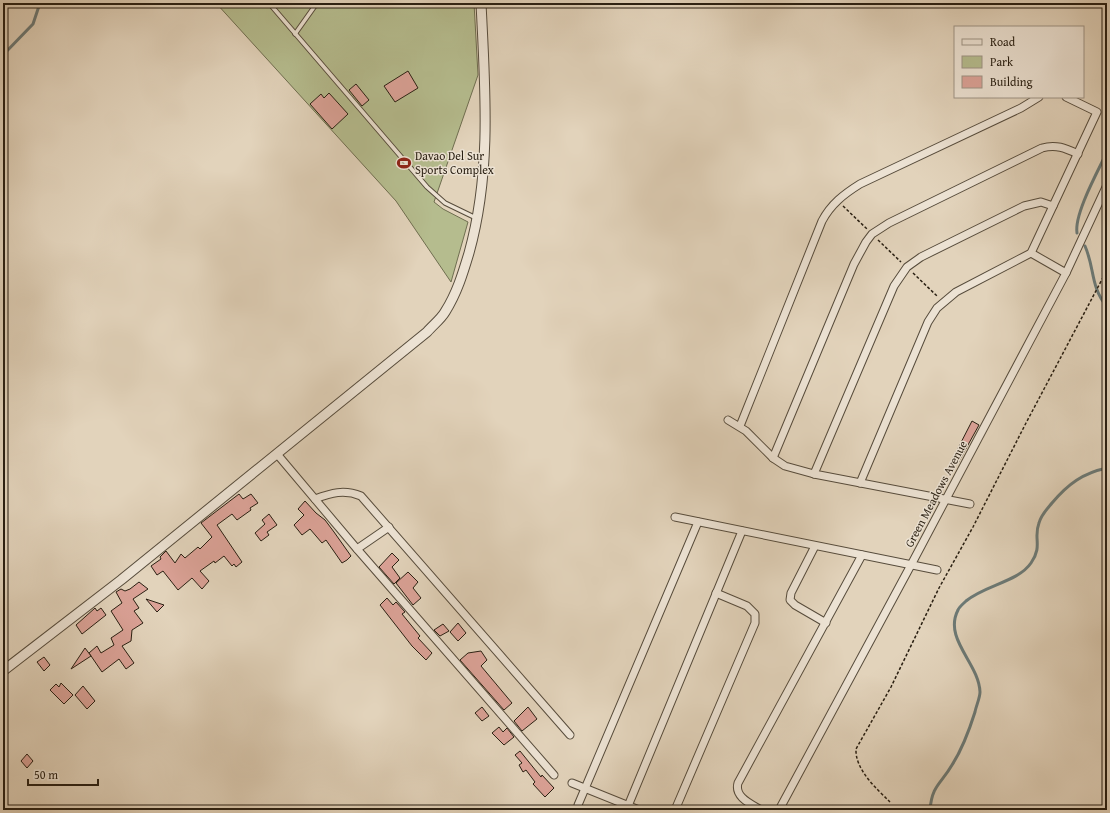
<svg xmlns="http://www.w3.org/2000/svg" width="1110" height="813" viewBox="0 0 1110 813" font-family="'Gentium Book Plus',serif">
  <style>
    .green { fill: #b5bc8e; stroke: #6f6e50 }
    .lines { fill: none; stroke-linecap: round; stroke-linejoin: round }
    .stream { stroke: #6c7a77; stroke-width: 3 }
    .building { fill: #dba297; stroke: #291f12 }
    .service-casing { stroke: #574c3c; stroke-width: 5.5 }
    .minor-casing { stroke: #574c3c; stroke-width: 9 }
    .tertiary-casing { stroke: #574c3c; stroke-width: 11 }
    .path { stroke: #291f12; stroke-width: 1.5; stroke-dasharray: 3 2; stroke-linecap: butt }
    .service { stroke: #ece2d3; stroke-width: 3.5 }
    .minor { stroke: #ece2d3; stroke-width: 7 }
    .tertiary { stroke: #ece2d3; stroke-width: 9 }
    .labels { text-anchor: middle; stroke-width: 3; stroke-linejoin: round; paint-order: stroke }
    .poi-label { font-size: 12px; fill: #291f12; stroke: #ece2d3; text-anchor: start }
    .street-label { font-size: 12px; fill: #291f12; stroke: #ece2d3 }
  </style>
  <rect width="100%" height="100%" fill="#e2d3bb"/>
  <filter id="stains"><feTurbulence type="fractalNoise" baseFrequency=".005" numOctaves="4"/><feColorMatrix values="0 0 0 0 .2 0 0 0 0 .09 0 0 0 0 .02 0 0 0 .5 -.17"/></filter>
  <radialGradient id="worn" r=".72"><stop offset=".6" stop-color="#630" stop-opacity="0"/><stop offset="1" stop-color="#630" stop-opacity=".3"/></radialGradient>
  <!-- green -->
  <polygon class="green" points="216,3 474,3 478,75 434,202 443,209 468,222 451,282 396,201"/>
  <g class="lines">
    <!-- stream -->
    <g class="stream">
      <polyline points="3,55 33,24 40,3"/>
      <path d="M1077,233C1074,214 1098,171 1107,152"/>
      <path d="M1085,246C1095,269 1090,286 1107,307"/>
      <path d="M930,810C932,785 941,784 952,765C963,748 969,731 975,712C976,706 980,698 980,692C979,663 943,639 958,610C959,607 963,604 966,601C985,585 1018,582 1031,563C1043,546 1033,538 1039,523C1041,515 1047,509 1052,503C1068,484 1083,473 1107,468"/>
    </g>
  </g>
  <!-- building -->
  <g class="building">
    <polygon points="408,71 418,88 395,102 384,86"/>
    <polygon points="356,84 369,100 362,106 349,90"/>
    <polygon points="329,93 348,114 332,129 310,104 321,94 324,98"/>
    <polygon points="972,421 979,425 958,463 952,460"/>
    <polygon points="239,494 243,499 251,494 258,503 250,508 251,510 237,520 232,514 217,525 242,562 236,567 234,564 232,566 224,556 215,563 214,561 200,571 209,581 202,589 192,578 178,590 163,571 157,575 151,566 161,559 160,557 166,551 175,563 181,554 185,558 198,547 200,549 212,537 201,523"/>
    <polygon points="305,501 316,513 325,520 334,532 351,556 347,560 342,563 326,540 322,543 310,529 302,535 294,525 304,515 298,509"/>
    <polygon points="269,514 277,525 267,532 269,535 261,541 255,533 265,524 262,520"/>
    <polygon points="392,553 399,560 392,567 400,578 394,584 379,567"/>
    <polygon points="408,572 418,582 413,588 421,598 413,605 396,583"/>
    <polygon points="139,582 148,589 133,599 139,608 134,611 143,623 132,630 131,641 122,646 134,663 126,669 119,659 102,672 89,653 97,646 101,653 114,645 111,638 123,630 111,611 122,603 116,592 121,589 125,591 130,589"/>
    <polygon points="387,598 393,605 396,602 405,612 402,614 420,636 418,638 432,653 426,660 412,646 380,605"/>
    <polygon points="146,599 164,605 157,612"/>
    <polygon points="95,608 97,611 101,608 106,615 82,634 76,625"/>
    <polygon points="458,623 466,633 458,641 450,632"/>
    <polygon points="443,624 449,631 440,636 434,630"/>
    <polygon points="85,648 91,656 71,669"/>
    <polygon points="481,651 487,660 481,666 512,703 504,710 460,660 468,653"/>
    <polygon points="44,657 50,665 44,671 37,662"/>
    <polygon points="61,683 73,695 64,704 50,690 56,684 59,687"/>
    <polygon points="83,686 95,701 87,709 75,695"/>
    <polygon points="482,707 489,716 482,721 475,713"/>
    <polygon points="528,707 537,719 522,731 514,721"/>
    <polygon points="499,727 503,732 507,728 514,737 504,745 492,733"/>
    <polygon points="520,751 541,777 542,775 554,788 545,797 533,784 535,782 526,770 523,772 519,765 522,763 515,755"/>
    <polygon points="27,754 33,761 27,768 21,761"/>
  </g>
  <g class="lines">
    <defs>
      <g id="service">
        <polyline points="269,3 427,187 445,203 476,218"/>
        <polyline points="295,34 317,3"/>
      </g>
      <g id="minor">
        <polyline points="1031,253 1066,273"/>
        <polyline points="728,420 746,431 773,458 785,466 814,474 970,504"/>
        <path d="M740,426L822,221C831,204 844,194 860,184L1021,108L1039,97"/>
        <polyline points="277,454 357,549 554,775"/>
        <path d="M773,458L854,264L866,242L872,234L889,223L1042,148C1056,144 1065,148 1078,154"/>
        <polyline points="814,474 894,286 907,267 921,257 1024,206 1041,202 1053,206"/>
        <polyline points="860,483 928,322 937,308 956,292 1031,253 1097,112 1066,97"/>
        <path d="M315,499C331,493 344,489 361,496L570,735"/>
        <polyline points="675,517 937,570"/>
        <polyline points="815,546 791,593 790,600 795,605 826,623"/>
        <polyline points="357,549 389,527"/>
        <polyline points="572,783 639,810"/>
        <polyline points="578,805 698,522"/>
        <polyline points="628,806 742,531"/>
        <polyline points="675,810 755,623 755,614 747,606 716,593"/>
        <path d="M761,810C751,804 734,797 738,783L862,555"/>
        <polyline points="779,810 911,565 1066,273 1107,185"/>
      </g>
      <path id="tertiary" d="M3,671L121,580L427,332C433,325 441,319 445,312C457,293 463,273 469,253C492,171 485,87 481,3"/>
    </defs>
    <!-- service casing -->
    <use href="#service" class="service-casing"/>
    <!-- minor casing -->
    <use href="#minor" class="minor-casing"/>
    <!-- tertiary casing -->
    <use href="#tertiary" class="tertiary-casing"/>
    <!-- path -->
    <g class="path">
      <polyline points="843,206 867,229"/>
      <polyline points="878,240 901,262"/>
      <polyline points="913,273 937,296"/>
      <path d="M890,802C877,789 855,770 856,749L891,687L939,588L973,527L1026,423L1107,270"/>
    </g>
    <!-- service -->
    <use href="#service" class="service"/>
    <!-- minor -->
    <use href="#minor" class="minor"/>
    <!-- tertiary -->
    <use href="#tertiary" class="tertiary"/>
  </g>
  <!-- icons -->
  <defs>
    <symbol id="stadium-bare" viewBox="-9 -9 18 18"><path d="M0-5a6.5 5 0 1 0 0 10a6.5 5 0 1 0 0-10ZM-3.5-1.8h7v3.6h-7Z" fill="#8f2418" stroke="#ece2d3" stroke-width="2.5" paint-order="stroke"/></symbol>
  </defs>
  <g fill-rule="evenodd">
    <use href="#stadium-bare" x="394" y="153" width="20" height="20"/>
  </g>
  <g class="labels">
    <!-- poi labels -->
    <g class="poi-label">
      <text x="415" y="160">Davao Del Sur<tspan x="415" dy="14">Sports Complex</tspan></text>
    </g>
    <!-- street labels -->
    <g class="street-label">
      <text transform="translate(936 494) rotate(-62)" y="4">Green Meadows Avenue</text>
    </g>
  </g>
  <!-- margin -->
  <rect width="1110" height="813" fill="none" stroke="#e2d3bb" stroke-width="16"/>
  <rect x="4" y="4" width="1102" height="805" fill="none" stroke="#291f12" stroke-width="2"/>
  <rect x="8" y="8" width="1094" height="797" fill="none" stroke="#291f12"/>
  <!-- legend -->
  <rect x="954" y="26" width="130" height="72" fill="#ece2d3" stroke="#9e9486"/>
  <rect x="962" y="39" width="20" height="6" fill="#ece2d3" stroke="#9e9486"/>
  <text x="990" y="46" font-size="12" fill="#291f12">Road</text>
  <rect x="962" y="56" width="20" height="12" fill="#b5bc8e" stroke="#9e9486"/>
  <text x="990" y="66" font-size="12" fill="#291f12">Park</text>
  <rect x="962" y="76" width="20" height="12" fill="#dba297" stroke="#9e9486"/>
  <text x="990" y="86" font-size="12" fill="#291f12">Building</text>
  <!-- scale -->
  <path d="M28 779v6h70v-6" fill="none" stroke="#291f12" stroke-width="2"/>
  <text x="34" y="779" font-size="12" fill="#291f12" stroke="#ece2d3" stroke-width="3" paint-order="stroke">50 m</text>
  <rect width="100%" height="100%" filter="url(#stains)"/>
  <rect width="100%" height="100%" fill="url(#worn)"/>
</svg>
